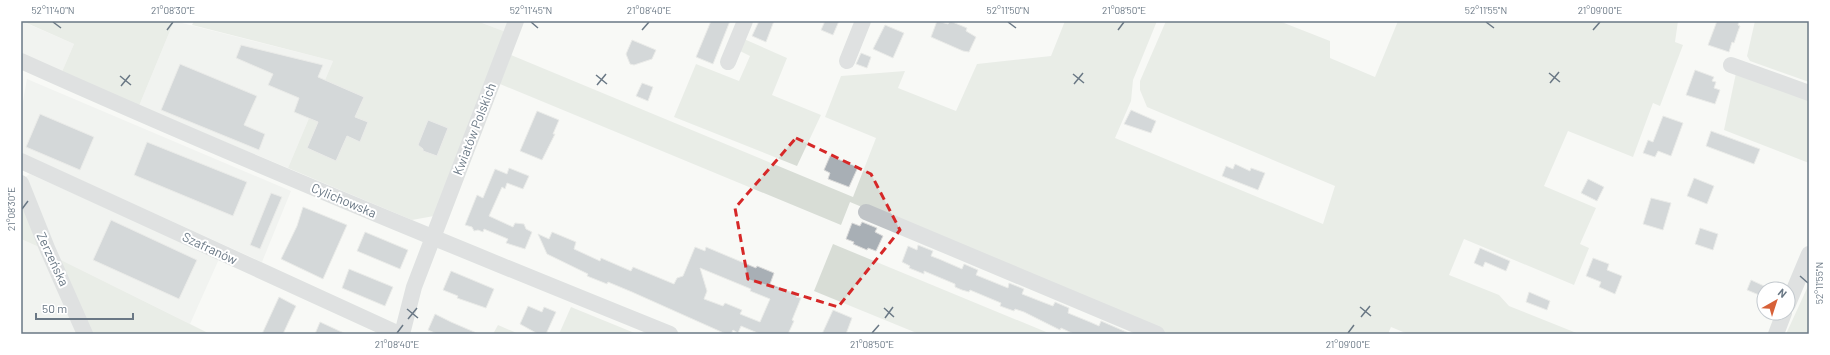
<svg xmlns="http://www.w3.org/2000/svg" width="1830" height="355" viewBox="0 0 1830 355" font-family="Barlow,sans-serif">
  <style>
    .built { fill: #e9eae9 }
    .green { fill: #d8ddd6 }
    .building { fill: #a8afb5; stroke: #dadad9; fill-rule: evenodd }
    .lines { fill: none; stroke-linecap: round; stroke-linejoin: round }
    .minor { stroke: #c0c4c7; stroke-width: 16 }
    .marked { fill: none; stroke: #d62828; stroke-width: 3; stroke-dasharray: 8 5; stroke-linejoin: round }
    .ticks { fill: none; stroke: #6a7885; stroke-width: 1.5 }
    .labels { text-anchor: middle; stroke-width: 4; stroke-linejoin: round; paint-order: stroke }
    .street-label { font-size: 13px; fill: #6a7885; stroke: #fff }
    .neatline { fill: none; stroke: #6a7885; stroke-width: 1.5 }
    .ticks-label { font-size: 10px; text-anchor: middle; fill: #6a7885 }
  </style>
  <rect width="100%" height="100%" fill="#f8f9f6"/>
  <!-- built -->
  <g class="built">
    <polygon points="21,21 74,44 61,74 21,56"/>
    <polygon points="174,21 333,61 288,168 139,106"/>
    <polygon points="477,21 510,21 506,32"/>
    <polygon points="27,79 291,191 262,262 21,153 21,112"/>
    <polygon points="30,174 219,259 190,324 55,257 25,177"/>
    <polygon points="21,239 41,248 77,334 21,334"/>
  </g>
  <!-- green -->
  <g class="green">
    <polygon points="22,21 174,21 139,106 61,74 74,44"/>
    <polygon points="194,21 477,21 506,32 434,216 412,220 288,168 333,61 192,25"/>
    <polygon points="1065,21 1157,21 1133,80 1131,101 1115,138 1323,224 1335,186 1147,107 1140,90 1140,81 1166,21 1279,21 1330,41 1330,58 1375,77 1398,21 1678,21 1675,42 1683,45 1660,106 1653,103 1633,157 1568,131 1544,186 1596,208 1580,244 1589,248 1574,285 1464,239 1449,275 1499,295 1509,306 1579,334 1408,334 1391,327 1388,334 1166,334 850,202 841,225 500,84 511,55 853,197 876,138 825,117 841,76 905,71 898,88 956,111 977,64 1051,56"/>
    <polygon points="1755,21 1809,21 1809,82 1750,61 1747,56"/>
    <polygon points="744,39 787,58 772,95 821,115 797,166 674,117 696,64 739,81 750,56 740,51"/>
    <polygon points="1736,73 1809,98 1809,163 1724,130"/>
    <polygon points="21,198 41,248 21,239"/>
    <polygon points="833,244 1051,334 919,334 814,291"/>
    <polygon points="55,257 190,324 210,334 88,334"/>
    <polygon points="1809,284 1809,334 1786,334"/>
    <polygon points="571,307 637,334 559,334"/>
    <polygon points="498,325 519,334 493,334"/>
  </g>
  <!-- building -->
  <g class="building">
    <polygon points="711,21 730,21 713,64 696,57"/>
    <polygon points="759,21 774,21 766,42 752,36"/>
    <polygon points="825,21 839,21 833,35 821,30"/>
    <polygon points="937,21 948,24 950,21 967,28 966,31 976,37 969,52 963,51 931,37"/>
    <polygon points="1717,21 1739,21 1738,25 1740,26 1737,34 1734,43 1732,42 1729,52 1708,45"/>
    <polygon points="885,25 904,33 893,58 873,49"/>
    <polygon points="632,40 656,50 652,59 634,65 630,64 626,54"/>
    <polygon points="241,45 323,65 318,77 364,97 355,117 368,122 360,142 347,136 336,161 307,148 318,122 294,112 299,98 268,85 273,74 236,58"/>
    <polygon points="861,53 871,57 867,68 856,64"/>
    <polygon points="180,64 257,96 244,125 265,134 259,150 161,110"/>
    <polygon points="1695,70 1714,77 1712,81 1716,82 1714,88 1720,90 1715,104 1686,95"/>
    <polygon points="642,83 653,87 648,101 636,96"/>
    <polygon points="1131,110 1156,121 1151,133 1124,124"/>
    <polygon points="537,111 559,120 553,134 555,134 542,160 520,151"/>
    <polygon points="40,114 94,137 80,170 26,147"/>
    <polygon points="1663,116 1683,123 1671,156 1658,151 1655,157 1643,153 1648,140 1653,142"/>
    <polygon points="428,120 448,128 437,156 423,151 423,149 418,145"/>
    <polygon points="1711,131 1760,149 1754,164 1706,146"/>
    <polygon points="147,142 247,182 233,216 134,175"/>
    <polygon points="830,156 858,167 849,187 828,179 830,173 824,170"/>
    <polygon points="1235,164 1250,171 1251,168 1265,173 1258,190 1222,176 1226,166 1233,169"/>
    <polygon points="509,168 529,176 523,189 507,183 505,189 502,187 489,216 513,227 515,223 524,224 526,229 532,232 525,249 506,243 508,239 484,229 483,232 478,230 474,231 472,227 465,225 477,195 483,198 495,169 507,174"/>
    <polygon points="1694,178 1714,186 1707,204 1687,196"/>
    <polygon points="1588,179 1604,187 1597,201 1581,193"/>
    <polygon points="271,193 282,197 260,249 250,245"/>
    <polygon points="1651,198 1671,203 1663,230 1643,224"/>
    <polygon points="303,207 347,225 323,279 281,259 297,226"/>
    <polygon points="111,220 197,260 179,299 93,260"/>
    <polygon points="862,222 877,228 875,232 883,236 876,251 868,248 867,250 853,244 854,242 846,239 852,223 860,226"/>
    <polygon points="1700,228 1718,234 1713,250 1695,244"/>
    <polygon points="365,232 408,250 400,269 357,251"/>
    <path d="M552,232L576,242L574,249L600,261L601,258L631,271L633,267L674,284L677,278L683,276L695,247L705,251L706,247L756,268L757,266L774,273L770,284L797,295L796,297L801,298L792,320L794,321L788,334H760L741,326L738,333L733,330L731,334H726L632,292L608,282L607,284L587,276L588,274L547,254L538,234L549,239ZM700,268L751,289L750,291L770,299L760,322L740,314L742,310L725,303L723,306L704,299L707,291Z"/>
    <polygon points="918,245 933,251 931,256 939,259 962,269 964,264 978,270 976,275 1008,288 1009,283 1024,289 1022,294 1045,303 1053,306 1055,302 1069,308 1068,313 1090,322 1099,326 1101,321 1131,334 1074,334 1061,328 1060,330 1024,312 1015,309 1014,311 1000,306 1001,303 970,290 969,292 962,290 955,287 955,284 924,271 924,274 909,268 910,266 902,262 908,246 917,250"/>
    <polygon points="1480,248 1510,261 1506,271 1485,262 1483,267 1474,263"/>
    <polygon points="1593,258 1609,264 1607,270 1622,276 1615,294 1599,287 1601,282 1586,276"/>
    <polygon points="349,269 393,287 385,306 342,288"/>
    <polygon points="451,271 494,289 486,308 457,298 458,296 443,290"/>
    <polygon points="1751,280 1764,286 1764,297 1747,290"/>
    <polygon points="1529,292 1550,301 1547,310 1526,302"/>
    <polygon points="279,297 296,306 288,323 283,334 262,334"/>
    <polygon points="528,306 542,312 544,307 556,312 546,334 538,334 520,324"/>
    <polygon points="833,310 852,318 846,334 822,334"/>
    <polygon points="435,314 451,322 479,334 437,334 428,330"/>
    <polygon points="320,322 346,334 315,334"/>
  </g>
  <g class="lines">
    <!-- minor -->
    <g class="minor">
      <path d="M21,61C235,157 452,246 670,334"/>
      <polyline points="847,61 863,21"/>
      <polyline points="728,62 745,21"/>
      <polyline points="1731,65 1809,93"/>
      <polyline points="21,161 399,334"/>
      <polyline points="21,183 47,248 85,334"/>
      <polyline points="866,212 1157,334"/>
      <polyline points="1788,304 1809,254"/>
      <polyline points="402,334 414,287 516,21"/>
      <polyline points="1776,334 1784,313"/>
    </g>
  </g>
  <!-- marked area -->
  <path d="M0 0H1830V355H0ZM796,138L871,174L900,230L838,307L748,279L735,208Z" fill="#f8f9f6" fill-opacity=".55" fill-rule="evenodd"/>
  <path class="marked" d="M796,138L871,174L900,230L838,307L748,279L735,208Z"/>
  <!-- ticks -->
  <path class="ticks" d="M53,22L61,28M531,22L538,28M1008,22L1016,28M1486,22L1494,28M167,30L173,22M642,30L649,22M1118,30L1124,22M1593,30L1600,22M1549,73L1560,82M1073,74L1084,83M596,75L607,84M120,76L131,85M1550,83L1559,72M1074,84L1083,73M597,85L606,74M121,86L130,75M22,209L28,201M1800,276L1808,283M1360,307L1371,316M884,308L894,317M407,309L418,318M1361,317L1370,306M885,318L893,307M408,319L417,308M397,333L403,325M872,333L879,325M1348,333L1354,325"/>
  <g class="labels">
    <!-- street labels -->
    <g class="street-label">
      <text transform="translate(474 129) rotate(-69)" y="5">Kwiatów Polskich</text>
      <text transform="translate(344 200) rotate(23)" y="5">Cylichowska</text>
      <text transform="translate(210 248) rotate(25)" y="5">Szafranów</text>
      <text transform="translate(53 259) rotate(65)" y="5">Zerzeńska</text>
    </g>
  </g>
  <!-- border -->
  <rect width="1830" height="355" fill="none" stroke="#ffffff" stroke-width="44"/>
  <!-- north arrow -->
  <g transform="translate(1776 301) rotate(39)"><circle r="19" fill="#ffffff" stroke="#c3c9ce"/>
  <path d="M0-3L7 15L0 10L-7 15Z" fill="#d76138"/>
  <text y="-6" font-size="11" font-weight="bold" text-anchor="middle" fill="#6a7885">N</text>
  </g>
  <!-- scale -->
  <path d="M36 313v6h97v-6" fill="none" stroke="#6a7885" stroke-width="2"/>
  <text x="42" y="313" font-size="12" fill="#6a7885" stroke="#ffffff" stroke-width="3" paint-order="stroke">50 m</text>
  <rect x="22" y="22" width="1786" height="311" class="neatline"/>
  <g class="ticks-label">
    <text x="53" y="14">52°11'40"N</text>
    <text x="173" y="14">21°08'30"E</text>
    <text x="531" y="14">52°11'45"N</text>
    <text x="649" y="14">21°08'40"E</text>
    <text x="1008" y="14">52°11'50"N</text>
    <text x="1124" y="14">21°08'50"E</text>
    <text x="1486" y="14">52°11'55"N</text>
    <text x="1600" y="14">21°09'00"E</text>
    <text transform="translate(11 209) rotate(-90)" y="4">21°08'30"E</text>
    <text transform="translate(1819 283) rotate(-90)" y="4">52°11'55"N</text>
    <text x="397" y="348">21°08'40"E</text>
    <text x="872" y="348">21°08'50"E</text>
    <text x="1348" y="348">21°09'00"E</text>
  </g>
</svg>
